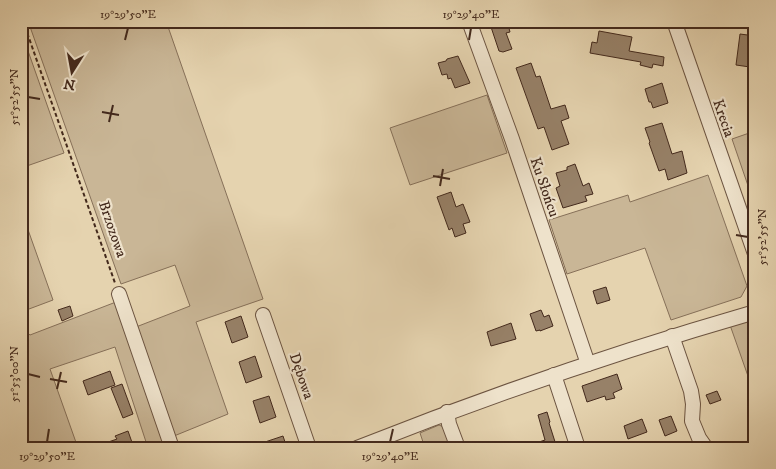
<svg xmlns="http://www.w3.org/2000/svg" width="776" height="469" viewBox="0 0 776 469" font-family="'IM FELL DW Pica',serif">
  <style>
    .green { fill: #c9b696; stroke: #867059 }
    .building { fill: #978168; stroke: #43291c }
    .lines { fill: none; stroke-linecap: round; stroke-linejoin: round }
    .minor-casing { stroke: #6c5441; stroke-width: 16 }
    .path { stroke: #43291c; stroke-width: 2; stroke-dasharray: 4 2.5; stroke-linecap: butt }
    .minor { stroke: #eee2cb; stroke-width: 14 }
    .ticks { fill: none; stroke: #43291c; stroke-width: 2 }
    .labels { text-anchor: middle; stroke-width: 4.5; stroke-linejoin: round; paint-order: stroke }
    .street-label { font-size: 15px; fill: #43291c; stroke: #eee2cb }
    .neatline { fill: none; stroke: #43291c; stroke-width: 2 }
    .ticks-label { font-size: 12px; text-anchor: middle; fill: #43291c }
  </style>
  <rect width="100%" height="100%" fill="#e5d3af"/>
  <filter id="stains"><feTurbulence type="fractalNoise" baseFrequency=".004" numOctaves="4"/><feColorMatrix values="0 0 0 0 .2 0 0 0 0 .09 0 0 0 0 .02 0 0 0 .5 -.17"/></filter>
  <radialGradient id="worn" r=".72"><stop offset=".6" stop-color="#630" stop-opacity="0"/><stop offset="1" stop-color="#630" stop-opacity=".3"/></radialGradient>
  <!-- green -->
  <g class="green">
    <polygon points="28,21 166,21 263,299 196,322 228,414 174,436 136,327 190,306 175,265 121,284"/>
    <polygon points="21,31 64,153 21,168"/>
    <polygon points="487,95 507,153 410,185 390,128"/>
    <polygon points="755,131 755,206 732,139"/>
    <polygon points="708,175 747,286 741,297 671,320 645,248 567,274 549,220 628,195 630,202"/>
    <polygon points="21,210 53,300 21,312"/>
    <polygon points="116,302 168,448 148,448 115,347 50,369 78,448 30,448 28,442 21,444 21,323 24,330 30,335"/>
    <polygon points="755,317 755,396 730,325"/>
    <polygon points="439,425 448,429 455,448 425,448 420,433"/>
  </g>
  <!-- building -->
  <g class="building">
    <polygon points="489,21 507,21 510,32 506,33 512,49 503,52 499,51"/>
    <polygon points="599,31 632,37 629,51 664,57 663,66 653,64 652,68 640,65 641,62 590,53 592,42 597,43"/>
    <polygon points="740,34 755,36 755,52 752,51 750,67 736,65"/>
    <polygon points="458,56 470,83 455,88 451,78 448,79 447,74 442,75 438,63 446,61 447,59"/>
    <polygon points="531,63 536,77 540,76 551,109 565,105 569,118 561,121 569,144 552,150 544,127 538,129 516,68"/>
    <polygon points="662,83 668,103 653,108 651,102 649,102 645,89"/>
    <polygon points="662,123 672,154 682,151 687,173 668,180 665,169 659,171 649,143 650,142 645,128"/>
    <polygon points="575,164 583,186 589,183 593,194 585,196 587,201 563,208 556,188 560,186 556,173 567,170 567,167"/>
    <polygon points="451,192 456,207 463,204 470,222 463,224 466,233 455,237 452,228 449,230 437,197"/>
    <polygon points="606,287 610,300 597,304 593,291"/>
    <polygon points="70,306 73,316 62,321 58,310"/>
    <polygon points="541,310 544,317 549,315 553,326 540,331 540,330 536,331 530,314"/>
    <polygon points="241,316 248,337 232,343 225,322"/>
    <polygon points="511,323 516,339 491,346 487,332"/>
    <polygon points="255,356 262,377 246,383 239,362"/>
    <polygon points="110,371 115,385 88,395 83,381"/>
    <polygon points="617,374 622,389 613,393 615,398 606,400 605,396 587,402 582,386"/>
    <polygon points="122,384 133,414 123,418 111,388"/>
    <polygon points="717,391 721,400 710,404 706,395"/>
    <polygon points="269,396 276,417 260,423 253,401"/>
    <polygon points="547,412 550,422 549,423 557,448 527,448 527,446 545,440 538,415"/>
    <polygon points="671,416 677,431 665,436 659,420"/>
    <polygon points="642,419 647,432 628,439 624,426"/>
    <polygon points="128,431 134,448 97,448 97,446 117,439 115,436"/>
    <polygon points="283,436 287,448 253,448 253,446"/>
  </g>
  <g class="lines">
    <defs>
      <g id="minor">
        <polyline points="469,21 512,139 588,364"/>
        <polyline points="674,21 755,254"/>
        <polyline points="119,294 172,448"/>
        <polyline points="263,315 309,448"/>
        <polyline points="672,336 691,391 693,404 692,421 699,438 706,448"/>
        <polyline points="554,375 578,448"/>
        <polyline points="447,412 449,424 458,448"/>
        <path d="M357,448C488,396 620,351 755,312"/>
      </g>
    </defs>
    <!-- minor casing -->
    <use href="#minor" class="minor-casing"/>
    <!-- path -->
    <polyline class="path" points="23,21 115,283"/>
    <!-- minor -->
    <use href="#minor" class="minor"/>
  </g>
  <!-- ticks -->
  <path class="ticks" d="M125,40L128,28M469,40L471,28M28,97L40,99M102,112L119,115M109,122L113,105M433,176L450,179M440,186L443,169M736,235L748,237M28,374L40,377M50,379L67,382M57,389L61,372M47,442L49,429M390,442L393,429"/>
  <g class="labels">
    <!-- street labels -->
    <g class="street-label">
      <text transform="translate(724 118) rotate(71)" y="5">Krecia</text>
      <text transform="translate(545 187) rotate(71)" y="5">Ku Słońcu</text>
      <text transform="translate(113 229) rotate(71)" y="5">Brzozowa</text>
      <text transform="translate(302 376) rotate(71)" y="5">Dębowa</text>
    </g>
  </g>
  <!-- margin -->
  <rect width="776" height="469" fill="none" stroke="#e5d3af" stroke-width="55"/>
  <!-- north arrow -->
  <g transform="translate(72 72) rotate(191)" stroke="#eee2cb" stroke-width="4" paint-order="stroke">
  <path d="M0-4L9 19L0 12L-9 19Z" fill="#43291c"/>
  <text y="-8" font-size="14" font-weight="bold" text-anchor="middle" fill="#43291c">N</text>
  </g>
  <rect x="28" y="28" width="720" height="414" class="neatline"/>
  <g class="ticks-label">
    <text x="128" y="18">19°29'50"E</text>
    <text x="471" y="18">19°29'40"E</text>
    <text transform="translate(14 97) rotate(-90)" y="4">51°52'55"N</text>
    <text transform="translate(762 237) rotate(-90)" y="4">51°52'55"N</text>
    <text transform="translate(14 374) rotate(-90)" y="4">51°53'00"N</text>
    <text x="47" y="460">19°29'50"E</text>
    <text x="390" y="460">19°29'40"E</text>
  </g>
  <rect width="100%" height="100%" filter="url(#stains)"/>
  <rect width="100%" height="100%" fill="url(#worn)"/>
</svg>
